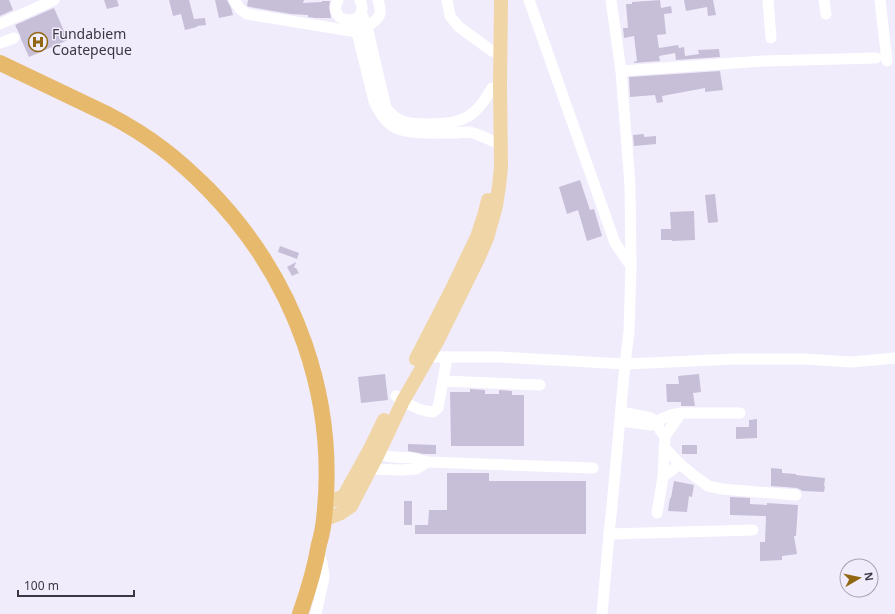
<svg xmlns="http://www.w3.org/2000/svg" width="895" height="614" viewBox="0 0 895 614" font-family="'Noto Sans',sans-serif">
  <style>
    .building { fill: #c7bed8 }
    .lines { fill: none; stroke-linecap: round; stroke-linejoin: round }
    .minor { stroke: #fff; stroke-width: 11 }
    .major { stroke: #f0d5a7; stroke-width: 14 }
    .highway { stroke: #e6b96c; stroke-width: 16 }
    .labels { text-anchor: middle; stroke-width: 3; stroke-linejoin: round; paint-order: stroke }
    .poi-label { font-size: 14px; fill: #3b3742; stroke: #f1ecfc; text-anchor: start }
  </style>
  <rect width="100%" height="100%" fill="#f1ecfc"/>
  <!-- building -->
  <g class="building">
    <polygon points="0,0 9,0 13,10 0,16"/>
    <polygon points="104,0 117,0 119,6 107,9"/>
    <polygon points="169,0 189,0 194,19 205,18 206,25 197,26 197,27 185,30 181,14 173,16"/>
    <polygon points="215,0 227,0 231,8 233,15 219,18"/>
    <polygon points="248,0 304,0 303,3 322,2 322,1 330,1 329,7 331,18 316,18 308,17 308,15 291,14 250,7 247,6"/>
    <polygon points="660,0 661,8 671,6 672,13 664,14 666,34 657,35 659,48 678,45 679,48 684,47 685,56 699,54 698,50 719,49 720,57 676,60 675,53 659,56 660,61 634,63 634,62 637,61 634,36 624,38 623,28 628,28 626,4 632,4 632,2"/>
    <polygon points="684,0 713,0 716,15 708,16 707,7 686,11"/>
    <polygon points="54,8 68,40 29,57 21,39 20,35 15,25"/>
    <polygon points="720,71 723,90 705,92 705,88 662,96 663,102 657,103 655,95 630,97 629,77"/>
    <polygon points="644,134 644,137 656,136 656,144 634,146 633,135"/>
    <polygon points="580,180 590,210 594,209 602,236 587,241 578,210 567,214 559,187"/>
    <polygon points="715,194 718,222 708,223 705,195"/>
    <polygon points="694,211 695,240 672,241 672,240 661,240 661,229 671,229 670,212"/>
    <polygon points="280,246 299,253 297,259 278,252"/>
    <polygon points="296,262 294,268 296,268 299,273 292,276 287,267"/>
    <polygon points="385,374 388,400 361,403 358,377"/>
    <polygon points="699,374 701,392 693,393 695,406 681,406 681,402 667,402 666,384 679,384 678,376"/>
    <polygon points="470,389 485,390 485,394 499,394 499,390 512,391 512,395 524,395 524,446 451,446 450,392 470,392"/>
    <polygon points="757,419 757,438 736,439 736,427 749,427 749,420"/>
    <polygon points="408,444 436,445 436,454 424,454 408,451"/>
    <rect x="682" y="445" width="15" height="9"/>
    <polygon points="771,468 782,469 782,473 796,474 796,475 825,478 824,486 825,486 824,492 803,491 797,488 771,486"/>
    <polygon points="447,473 489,473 489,481 586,481 586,534 415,534 415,525 428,525 429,510 447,510"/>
    <polygon points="674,481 694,485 692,497 689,496 687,512 668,511 670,498 671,498"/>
    <polygon points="730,497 750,498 750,504 767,505 767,503 798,505 796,536 794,536 797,554 782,556 782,560 760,561 760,542 765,542 766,516 730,515"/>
    <rect x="404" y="501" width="8" height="24"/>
  </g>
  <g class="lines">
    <!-- minor -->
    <g class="minor">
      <path d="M234,0L240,9L247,14L357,32C364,28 379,21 380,13C381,9 379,4 378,0"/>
      <path d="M338,0C325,26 372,27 360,0"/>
      <polyline points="447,0 450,16 459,27 492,51"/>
      <polyline points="529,0 615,243 631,266"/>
      <polyline points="768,0 771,38"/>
      <polyline points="824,0 826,14"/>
      <polyline points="880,0 887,61"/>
      <path d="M361,12L367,27L386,108C390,112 394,118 400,120C413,126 450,125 463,119C477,113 485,100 492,88"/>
      <path d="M354,20L374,101C378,111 383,119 392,126C405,135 438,133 453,133C458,133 464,132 469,132C480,134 490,141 501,144"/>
      <polyline points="0,24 54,0"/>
      <polyline points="0,43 14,38"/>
      <polyline points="621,71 764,61 876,58"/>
      <polyline points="422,355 428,357 500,357 625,364 736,359 804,359 851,362 895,358"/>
      <polyline points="443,381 540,385"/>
      <path d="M396,396C408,404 419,411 433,412L438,408L443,381L447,357"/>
      <polyline points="621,412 651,418 657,423 660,430 665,436"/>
      <polyline points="620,421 651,425 657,423 661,419 671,415 681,413 740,413"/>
      <polyline points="664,447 680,464 693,475 708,486 722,489 796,495"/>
      <path d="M372,451C385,458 398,457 412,458C418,459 423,461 428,462L593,468"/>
      <polyline points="371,469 401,470 416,469 428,462"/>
      <polyline points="663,477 680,464"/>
      <polyline points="657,513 663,477 665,436 681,413"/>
      <polyline points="609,534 753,530"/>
      <polyline points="316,614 324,577 322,562 318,552"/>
      <polyline points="602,614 609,534 612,506 625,364 629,332 631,266 630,185 621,71 611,0"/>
    </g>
    <!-- major -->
    <g class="major">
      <polyline points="416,359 450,293 477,237 484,216 488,200"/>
      <polyline points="325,502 335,500 344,496 370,449 384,420"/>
      <polyline points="324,519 331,517 341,513 351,506 378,454 403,401 438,340 478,259 487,238 496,206 499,186 501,167 500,85 501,0"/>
    </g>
    <!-- highway -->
    <path class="highway" d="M0,63L109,115C128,125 146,136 163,149C179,161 194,175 208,189C296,279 340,401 323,527C322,532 321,538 319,544C315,568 308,591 300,614"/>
  </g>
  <!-- icons -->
  <defs>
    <symbol id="hospital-ring" viewBox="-11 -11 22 22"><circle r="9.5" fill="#f1ecfc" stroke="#916811" stroke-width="1.5"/><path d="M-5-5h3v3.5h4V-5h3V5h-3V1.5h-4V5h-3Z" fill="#916811"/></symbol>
  </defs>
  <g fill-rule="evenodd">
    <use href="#hospital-ring" x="27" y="31" width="22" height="22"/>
  </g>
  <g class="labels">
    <!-- poi labels -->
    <g class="poi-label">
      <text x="52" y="39">Fundabiem<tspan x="52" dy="16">Coatepeque</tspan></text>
    </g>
  </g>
  <!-- north arrow -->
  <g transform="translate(859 578) rotate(81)"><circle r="19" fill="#f1ecfc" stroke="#a8a4b2"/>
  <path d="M0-3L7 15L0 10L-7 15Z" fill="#916811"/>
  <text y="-6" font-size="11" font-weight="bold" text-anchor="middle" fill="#3b3742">N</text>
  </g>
  <!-- scale -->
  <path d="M18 590v6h116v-6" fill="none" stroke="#3b3742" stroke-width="2"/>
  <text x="24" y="590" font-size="12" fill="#3b3742" stroke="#f1ecfc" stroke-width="3" paint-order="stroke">100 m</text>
</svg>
